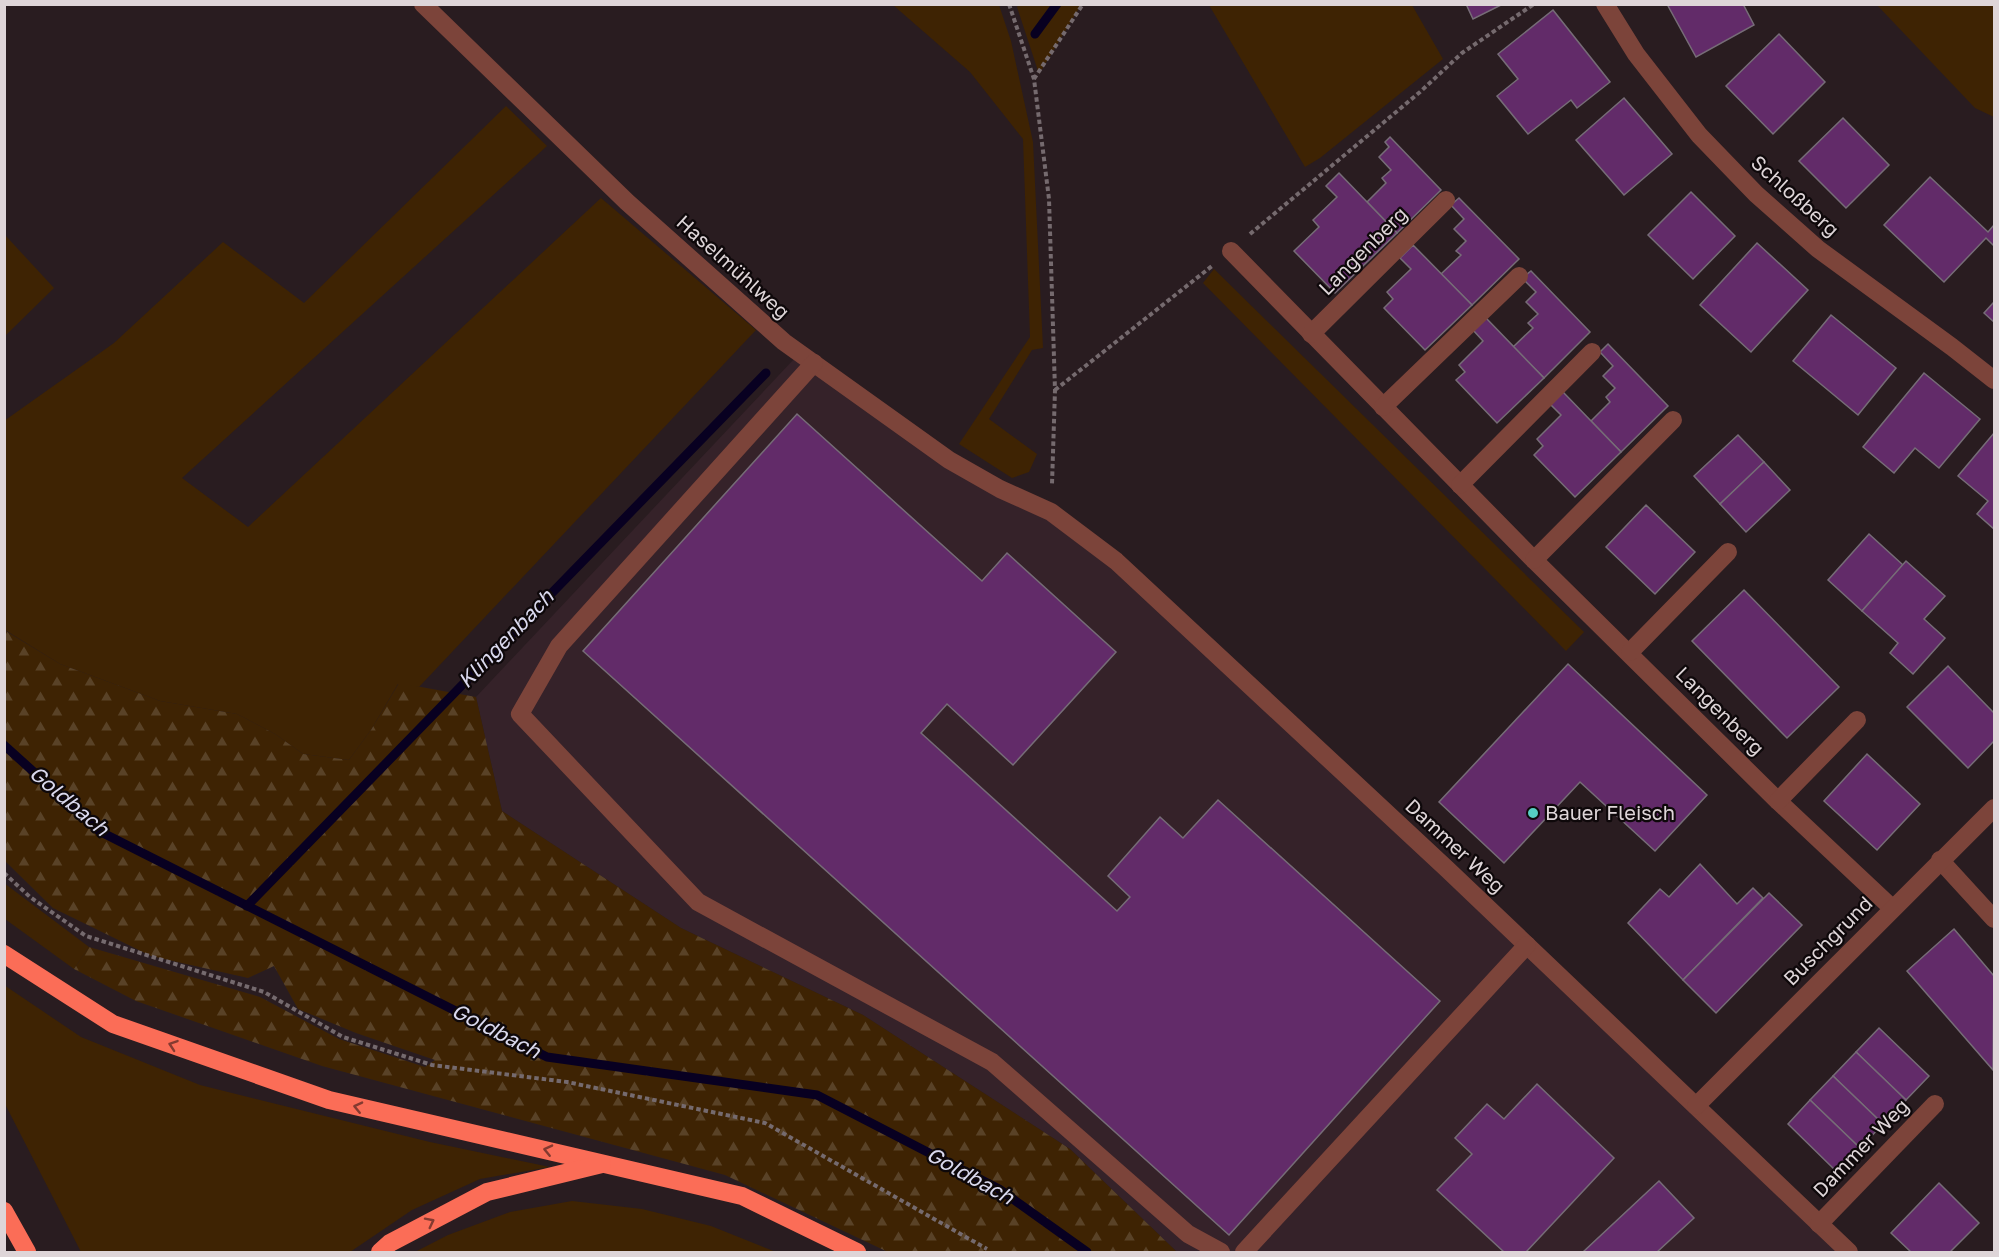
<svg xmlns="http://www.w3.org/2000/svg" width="1999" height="1257" viewBox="0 0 1999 1257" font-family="'Golos Text',sans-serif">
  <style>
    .built { fill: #352229 }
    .grass { fill: #3e2303 }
    .forest { fill: url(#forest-firs) }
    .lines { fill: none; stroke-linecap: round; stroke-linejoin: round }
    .stream { stroke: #080021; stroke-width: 9 }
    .building { fill: #622b69; stroke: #766c77; stroke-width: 1.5 }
    .path { stroke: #756a6e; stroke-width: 4; stroke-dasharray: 4.5 3; stroke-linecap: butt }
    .minor { stroke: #7c443a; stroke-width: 18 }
    .highway { stroke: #fb6d57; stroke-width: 18 }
    .oneway { stroke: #843a30 }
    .poi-dot { fill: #56cec3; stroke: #0e080a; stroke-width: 2 }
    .labels { text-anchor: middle; stroke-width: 4.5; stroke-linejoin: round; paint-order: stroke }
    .street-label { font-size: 20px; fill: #ded5d8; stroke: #0e080a }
    .poi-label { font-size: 20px; fill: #ded5d8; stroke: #0e080a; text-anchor: start }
    .water-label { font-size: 21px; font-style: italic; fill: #dad9ee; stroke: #0e080a }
  </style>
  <defs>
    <pattern id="forest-firs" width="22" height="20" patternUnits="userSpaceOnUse" patternTransform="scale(1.5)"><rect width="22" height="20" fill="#3e2303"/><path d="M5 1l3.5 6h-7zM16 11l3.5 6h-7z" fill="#594227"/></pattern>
  </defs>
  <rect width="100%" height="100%" fill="#291c20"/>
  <!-- built -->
  <polygon class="built" points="794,359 1050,518 1115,567 1399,830 1838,1252 1177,1252 1070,1149 863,1015 681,928 502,811 476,697"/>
  <!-- grass -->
  <g class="grass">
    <polygon points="893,5 999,5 1011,41 1033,142 1043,348 1032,350 989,419 1037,454 1029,472 1012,478 959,444 1030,337 1023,139 970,72"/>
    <polygon points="1018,5 1081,5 1039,74 1017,7"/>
    <polygon points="1209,5 1412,5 1443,59 1320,158 1305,167"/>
    <polygon points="1877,5 1994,5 1994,117 1975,108"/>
    <polygon points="506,106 547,146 182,478 248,527 601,198 756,330 419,687 398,684 371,730 349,760 303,754 275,734 237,714 160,701 60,664 5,630 4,421 114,343 223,242 304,303"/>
    <polygon points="5,235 54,288 5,336"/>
    <polygon points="1214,269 1584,632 1566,651 1203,283"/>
    <polygon points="4,883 89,947 74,969 5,919"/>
    <polygon points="4,985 81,1037 200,1085 430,1142 550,1167 480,1179 412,1210 350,1252 81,1252 5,1104"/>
    <polygon points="572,1201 642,1209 711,1226 776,1252 415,1252 448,1235 510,1212"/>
  </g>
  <!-- forest -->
  <polygon class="forest" points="4,630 60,664 160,701 237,714 275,734 303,754 349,760 371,730 399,683 476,697 502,811 681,928 863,1015 1070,1149 1177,1252 888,1252 725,1175 322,1066 136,1001 74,969 89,947 260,997 339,1039 425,1067 435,1060 356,1033 298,1009 274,966 248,978 151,956 53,908 5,861"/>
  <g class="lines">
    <!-- stream -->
    <g class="stream">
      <polyline points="1035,34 1057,4"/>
      <polyline points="4,745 99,831 547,1057 817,1095 999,1189 1087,1252"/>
      <polyline points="247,906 766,373"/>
    </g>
  </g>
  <!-- building -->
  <g class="building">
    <polygon points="1466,4 1503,4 1473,19"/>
    <polygon points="1667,4 1743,4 1754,25 1696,57"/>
    <polygon points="1553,10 1610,82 1577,108 1571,100 1528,134 1497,96 1518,79 1498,54"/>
    <polygon points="1779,34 1825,82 1773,134 1726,86"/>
    <polygon points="1624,98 1672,154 1624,195 1576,140"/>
    <polygon points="1843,118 1889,165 1846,208 1799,161"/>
    <polygon points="1390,137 1441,190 1397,233 1367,202 1386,183 1382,178 1391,170 1379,157 1389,147 1385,142"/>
    <polygon points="1339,173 1397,233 1335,293 1294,251 1319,227 1313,220 1337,197 1326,186"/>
    <polygon points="1930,177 1988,232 1994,225 1994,246 1986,238 1944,282 1884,225"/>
    <polygon points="1691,192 1735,236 1693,279 1648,235"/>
    <polygon points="1459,198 1519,259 1472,305 1441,274 1461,255 1456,251 1466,241 1454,229 1464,219 1451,205"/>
    <polygon points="1757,243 1808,290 1751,352 1700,305"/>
    <polygon points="1413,245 1472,305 1425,350 1384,308 1393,299 1387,292 1411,269 1400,258"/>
    <polygon points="1531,271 1590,332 1544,378 1513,347 1533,328 1528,323 1538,314 1526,302 1536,292 1522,278"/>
    <polygon points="1994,302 1994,322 1984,313"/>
    <polygon points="1831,315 1896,368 1858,415 1793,361"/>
    <polygon points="1486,318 1544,378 1497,423 1456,380 1465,372 1459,365 1483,341 1473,330"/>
    <polygon points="1608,344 1668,406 1621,452 1591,421 1610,402 1606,397 1615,388 1603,376 1613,366 1600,352"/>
    <polygon points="1924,373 1980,419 1939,468 1915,448 1894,473 1863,447"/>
    <polygon points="1563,392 1621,452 1575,497 1534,455 1543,446 1537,439 1561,415 1550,404"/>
    <polygon points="797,414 982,581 1007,553 1116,652 1013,765 947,704 921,733 1117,911 1130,897 1108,876 1160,817 1183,838 1218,800 1440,1001 1229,1235 583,651"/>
    <polygon points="1994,433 1994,529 1977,514 1988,501 1958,476"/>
    <polygon points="1738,435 1764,462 1720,504 1694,476"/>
    <polygon points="1764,462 1790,490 1746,532 1720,504"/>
    <polygon points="1646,505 1695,552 1655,594 1606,547"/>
    <polygon points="1869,534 1903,565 1862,611 1828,580"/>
    <polygon points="1906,561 1945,596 1924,619 1945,638 1913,674 1890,653 1898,643 1862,611"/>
    <polygon points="1744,590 1839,687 1787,738 1692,641"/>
    <polygon points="1568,664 1707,795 1655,851 1580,782 1504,863 1439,802"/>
    <polygon points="1948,666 1994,713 1994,741 1968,768 1907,707"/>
    <polygon points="1867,754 1920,804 1877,850 1824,801"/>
    <polygon points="1700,864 1737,904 1753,888 1763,898 1683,980 1628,923 1660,889 1669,897"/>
    <polygon points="1769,893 1802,925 1716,1013 1683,980"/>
    <polygon points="1954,929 1994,976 1993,1070 1907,971"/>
    <polygon points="1879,1028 1929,1076 1906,1100 1856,1052"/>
    <polygon points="1856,1052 1906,1100 1883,1124 1833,1076"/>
    <polygon points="1833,1076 1883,1124 1860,1148 1810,1100"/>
    <polygon points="1537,1084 1614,1158 1526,1252 1504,1252 1437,1190 1472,1154 1455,1138 1487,1104 1504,1119"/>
    <polygon points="1810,1100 1860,1148 1836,1171 1788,1124"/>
    <polygon points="1659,1181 1694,1218 1657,1252 1583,1252"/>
    <polygon points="1939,1183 1979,1223 1950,1252 1911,1252 1891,1233"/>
  </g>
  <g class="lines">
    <!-- path -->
    <g class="path">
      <polyline points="1009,4 1034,79 1049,199 1055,390 1052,484"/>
      <polyline points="1034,79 1083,4"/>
      <polyline points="1250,234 1420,92 1462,53 1534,4"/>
      <polyline points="1055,390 1212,266"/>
      <polyline points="4,873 30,897 86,936 264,992 343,1037 432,1065 567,1082 765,1123 987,1249"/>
    </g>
    <!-- minor -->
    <g class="minor">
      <polyline points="423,4 627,202 784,342 949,460 1000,489 1051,512 1116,561 1447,869 1849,1252"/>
      <polyline points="1605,4 1636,54 1699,135 1756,194 1818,249 1952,347 1994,380"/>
      <polyline points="1231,251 1534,560 1778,801 1892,908"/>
      <polyline points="1311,334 1446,200"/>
      <polyline points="814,363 559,646 520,714 698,902 992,1062 1188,1234 1221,1252"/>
      <polyline points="1383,407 1519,276"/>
      <polyline points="1460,485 1592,352"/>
      <polyline points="1534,560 1673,420"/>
      <polyline points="1630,652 1728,552"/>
      <polyline points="1778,801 1857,720"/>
      <polyline points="1940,860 1994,919"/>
      <polyline points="1696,1106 1994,808"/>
      <polyline points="1819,1224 1935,1104"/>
      <polyline points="1244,1252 1527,945"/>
    </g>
    <!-- highway -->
    <g class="highway">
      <polyline points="4,954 113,1024 329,1100 742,1196 857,1252"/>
      <polyline points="4,1211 27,1252"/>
      <polyline points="380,1252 390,1243 487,1192 602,1164"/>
    </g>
  </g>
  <!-- one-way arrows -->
  <defs><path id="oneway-chevron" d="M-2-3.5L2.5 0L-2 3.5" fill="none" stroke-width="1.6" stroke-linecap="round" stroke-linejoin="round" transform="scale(1.5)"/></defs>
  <g class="oneway">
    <use href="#oneway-chevron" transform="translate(173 1045) rotate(-161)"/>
    <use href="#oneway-chevron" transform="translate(358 1107) rotate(-167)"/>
    <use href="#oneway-chevron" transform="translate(548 1150) rotate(-167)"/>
    <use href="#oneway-chevron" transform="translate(430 1222) rotate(-27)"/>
  </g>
  <!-- markers -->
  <circle class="poi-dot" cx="1533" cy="813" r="6"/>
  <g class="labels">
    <!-- street labels -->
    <g class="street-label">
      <text transform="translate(1795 196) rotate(42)" y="7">Schloßberg</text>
      <text transform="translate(1363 251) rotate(-45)" y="7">Langenberg</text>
      <text transform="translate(733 267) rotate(42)" y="7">Haselmühlweg</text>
      <text transform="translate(1720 711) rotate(45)" y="7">Langenberg</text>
      <text transform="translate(1455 846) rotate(43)" y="7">Dammer Weg</text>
      <text transform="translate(1828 941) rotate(-45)" y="7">Buschgrund</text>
      <text transform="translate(1861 1148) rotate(-46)" y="7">Dammer Weg</text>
    </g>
    <!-- poi labels -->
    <g class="poi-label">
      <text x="1545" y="820">Bauer Fleisch</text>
    </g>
    <!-- water labels -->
    <g class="water-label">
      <text transform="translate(506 639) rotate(-46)" y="7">Klingenbach</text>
      <text transform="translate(69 801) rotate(40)" y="7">Goldbach</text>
      <text transform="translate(496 1031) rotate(27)" y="7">Goldbach</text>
      <text transform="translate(970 1176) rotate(29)" y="7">Goldbach</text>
    </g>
  </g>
  <!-- border -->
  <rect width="1999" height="1257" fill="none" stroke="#ded5d8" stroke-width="12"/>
</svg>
